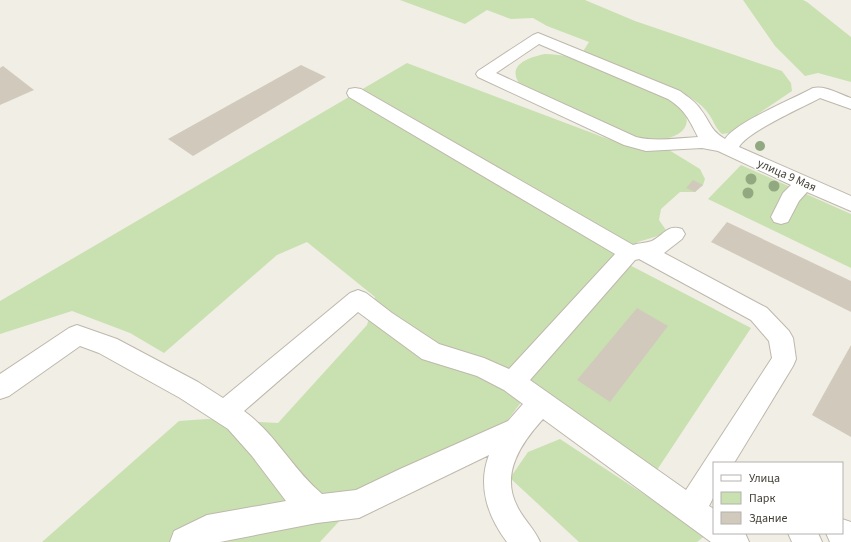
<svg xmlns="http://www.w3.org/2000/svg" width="851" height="542" viewBox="0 0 851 542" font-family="'Source Sans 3',sans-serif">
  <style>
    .green { fill: #c9e1b1 }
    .building { fill: #d1cabc }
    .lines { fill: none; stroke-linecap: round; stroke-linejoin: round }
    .minor-casing { stroke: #beb8ac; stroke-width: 2 }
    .minor { fill: #fff; fill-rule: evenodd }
    .tree { fill: #91a881 }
    .labels { text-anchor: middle; stroke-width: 3; stroke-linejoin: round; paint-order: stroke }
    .street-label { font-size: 12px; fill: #423e35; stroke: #fff }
  </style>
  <rect width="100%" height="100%" fill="#f1eee5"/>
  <!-- green -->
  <g class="green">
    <path d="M400,0H585L635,21L782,71L791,83L792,91L730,133L722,134C715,128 714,121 708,113C702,104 691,98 681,92L582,53L589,42L547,26L533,18L511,19L487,10L465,24Z"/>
    <polygon points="743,0 803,0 807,2 851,37 851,82 818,73 805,76 775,46"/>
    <path d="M545,54C576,54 605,70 634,82C645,86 658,90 668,96C691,110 696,132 665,139C655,141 645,140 635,138L523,88C504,67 525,58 545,54Z"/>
    <polygon points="407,63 632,148 669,150 700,169 705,179 703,185 695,192 680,192 661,209 659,220 668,233 638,242 618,259 751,328 657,470 535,384 503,426 369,489 320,542 42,542 179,421 207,419 278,423 367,325 375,297 307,242 277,255 164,353 130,333 72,311 0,334 0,301"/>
    <polygon points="741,165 851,214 851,268 708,199"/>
    <polygon points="560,439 706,535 697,542 579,542 510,478 528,452"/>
  </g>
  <!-- building -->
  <g class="building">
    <polygon points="301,65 326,77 193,156 168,139"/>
    <polygon points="3,66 34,90 0,105 0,68"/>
    <polygon points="693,180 703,185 695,192 686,188"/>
    <polygon points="727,222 851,281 851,312 711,242"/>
    <polygon points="637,308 668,326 610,402 577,380"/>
    <polygon points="851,345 851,437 812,415"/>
  </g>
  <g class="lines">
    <defs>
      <g id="minor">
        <path d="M538,33L680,91C688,97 696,102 701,110C711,123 710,130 725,139C736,122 793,99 813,88C825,85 839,94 851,98V109L820,98C803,107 747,132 739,147L851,196V211L807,192L799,201L788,222L781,224L774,222L771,217L783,193L791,185L718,151L702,148L646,151L624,145L478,77L476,74L478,71L533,35ZM539,44L668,99C685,110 689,119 698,137C678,138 656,142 636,137L496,73Z"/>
        <path d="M355,88L361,89L633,245C639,243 646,243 652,241C664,235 667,224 682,229L685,234L682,239L664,253L767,308L789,331L793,338L796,359L793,366L734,463H714V496L709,506L714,509V533H745L749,542H711L543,419C522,442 500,473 517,506C523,519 534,528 540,542H507C488,517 477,486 489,455L359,518L317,523L220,542H170L174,531L207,515L286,501L252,456L228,429L180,398L99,353L80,346L9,396L0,399V374L69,328L77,325L117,339L198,382L223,398L350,293L358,290L366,293L392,313L439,344L484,358L509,369L615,254L349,97L347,93L349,89ZM639,259L751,320L769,341L772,358L686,490L530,380L635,260ZM358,312L422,359L477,376L504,390L523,404L508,421L400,469L356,490L322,494C293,470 275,433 244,411Z"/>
        <polygon points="842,519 851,522 851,542 830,542 826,533 842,533"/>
        <polygon points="788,533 818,533 822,542 792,542"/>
      </g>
    </defs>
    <!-- minor casing -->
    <use href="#minor" class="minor-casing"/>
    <!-- minor -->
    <use href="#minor" class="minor"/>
  </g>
  <!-- trees -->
  <g class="tree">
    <circle cx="760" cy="146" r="5"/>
    <circle cx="751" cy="179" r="5.5"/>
    <circle cx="774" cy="186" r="5.5"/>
    <circle cx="748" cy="193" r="5.5"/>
  </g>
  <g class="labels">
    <!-- street labels -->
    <g class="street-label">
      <text transform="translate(787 175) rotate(24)" y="4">улица 9 Мая</text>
    </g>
  </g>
  <!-- legend -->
  <rect x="713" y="462" width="130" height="72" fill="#ffffff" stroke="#b3b2ae"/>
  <rect x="721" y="475" width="20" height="6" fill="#ffffff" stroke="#b3b2ae"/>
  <text x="749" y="482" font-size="12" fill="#423e35">Улица</text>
  <rect x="721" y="492" width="20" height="12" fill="#c9e1b1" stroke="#b3b2ae"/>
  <text x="749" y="502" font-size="12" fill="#423e35">Парк</text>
  <rect x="721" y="512" width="20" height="12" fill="#d1cabc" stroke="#b3b2ae"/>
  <text x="749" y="522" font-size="12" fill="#423e35">Здание</text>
</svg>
